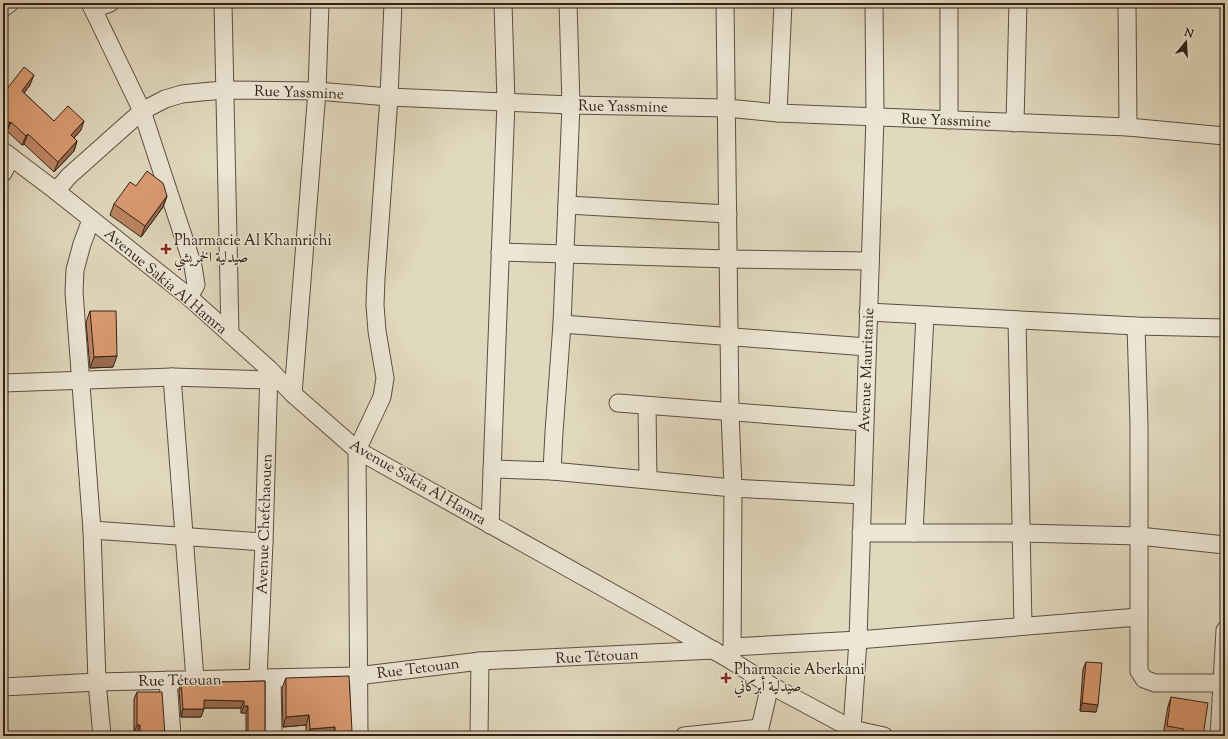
<svg xmlns="http://www.w3.org/2000/svg" width="1228" height="739" viewBox="0 0 1228 739" font-family="'Sorts Mill Goudy',Amiri,serif">
  <style>
    .lines { fill: none; stroke-linecap: round; stroke-linejoin: round }
    .street-casing { stroke: #5e4e42; stroke-width: 19 }
    .street { stroke: #ece6d5; stroke-width: 17 }
    .wall { fill: #bd8562; stroke: #322018 }
    .shaded-wall { fill: #9a6c50; stroke: #322018 }
    .building { fill: #dc9b72; stroke: #322018 }
    .poi-dot { fill: #8f2418; stroke: #ece6d5; stroke-width: 1.5 }
    .labels { text-anchor: middle; stroke-width: 3; stroke-linejoin: round; paint-order: stroke }
    .street-label { font-size: 15px; fill: #322018; stroke: #ece6d5 }
    .poi-label { font-size: 15px; fill: #322018; stroke: #ece6d5; text-anchor: start }
  </style>
  <rect width="100%" height="100%" fill="#e1d9be"/>
  <filter id="stains"><feTurbulence type="fractalNoise" baseFrequency=".005" numOctaves="4"/><feColorMatrix values="0 0 0 0 .2 0 0 0 0 .09 0 0 0 0 .02 0 0 0 .5 -.17"/></filter>
  <radialGradient id="worn" r=".72"><stop offset=".6" stop-color="#630" stop-opacity="0"/><stop offset="1" stop-color="#630" stop-opacity=".3"/></radialGradient>
  <g class="lines">
    <defs>
      <g id="street">
        <polyline points="90,3 142,111 193,266 196,285 189,297"/>
        <polyline points="223,3 230,334"/>
        <polyline points="725,3 730,412 733,488 732,661"/>
        <polyline points="949,3 949,120"/>
        <polyline points="1127,3 1128,127"/>
        <polyline points="3,8 10,3"/>
        <polyline points="93,9 110,3"/>
        <polyline points="778,113 783,3"/>
        <polyline points="1015,123 1018,3"/>
        <polyline points="3,151 56,191 189,297 269,369 293,394 357,450 661,620 732,661 770,685 852,729 884,736"/>
        <polyline points="3,173 11,157"/>
        <polyline points="56,191 69,176 142,111 165,99 182,94 201,92 224,90 317,91 389,97 571,105 727,108 778,113 1128,127 1225,136"/>
        <polyline points="567,205 728,214"/>
        <polyline points="91,220 82,244 75,270 74,292 92,530 97,682 102,736"/>
        <polyline points="500,252 729,259 870,261"/>
        <polyline points="868,312 1136,326 1225,328"/>
        <polyline points="1017,320 1023,626"/>
        <polyline points="562,324 867,347"/>
        <polyline points="1136,326 1139,424 1139,671 1144,679 1155,683 1222,683"/>
        <polyline points="172,377 195,679"/>
        <polyline points="3,383 172,377 268,380"/>
        <polyline points="293,394 317,91 320,3"/>
        <polyline points="618,403 864,422"/>
        <polyline points="647,406 648,479"/>
        <polyline points="492,469 552,471 733,488 862,495"/>
        <polyline points="552,471 554,432 562,324 571,105 568,3"/>
        <polyline points="490,525 506,102 503,3"/>
        <polyline points="92,530 264,542"/>
        <polyline points="861,533 1022,533 1139,536 1225,545"/>
        <polyline points="914,533 925,315"/>
        <polyline points="732,647 858,640 1138,617"/>
        <polyline points="258,678 264,542 269,369"/>
        <polyline points="272,678 273,736"/>
        <polyline points="168,680 172,736"/>
        <polyline points="3,687 97,682 357,676 480,661 714,650"/>
        <polyline points="359,736 357,450 382,397 385,378 377,331 375,305 376,278 389,97 393,3"/>
        <polyline points="479,736 480,661"/>
        <polyline points="684,736 760,728"/>
        <polyline points="759,736 760,728 770,685"/>
        <polyline points="853,736 852,729 858,640 875,117 874,3"/>
        <polyline points="1219,736 1225,630"/>
      </g>
    </defs>
    <!-- street casing -->
    <use href="#street" class="street-casing"/>
    <!-- street -->
    <use href="#street" class="street"/>
  </g>
  <!-- wall -->
  <g class="wall">
    <polygon points="30,85 24,93 54,121 81,130 74,138 77,141 74,151 54,172 24,144 22,145 7,131 6,133 3,131 3,94"/>
    <polygon points="136,186 167,196 163,207 141,237 110,215 114,204"/>
    <polygon points="90,311 113,367 90,368 86,322"/>
    <polygon points="1086,662 1096,712 1080,711 1083,669"/>
    <polygon points="286,678 350,736 306,736 306,725 283,727 282,688"/>
    <polygon points="265,681 265,736 246,736 246,713 241,713 241,708 204,708 201,717 181,717 179,690 181,683"/>
    <polygon points="137,692 165,736 137,736 137,733 134,733 134,699"/>
    <polygon points="1171,697 1203,736 1171,736 1163,735 1168,706"/>
  </g>
  <!-- shaded-wall -->
  <g class="shaded-wall">
    <polygon points="34,75 30,85 18,101 22,91"/>
    <polygon points="84,121 81,130 67,145 71,135"/>
    <polygon points="11,122 7,131 6,133 10,123"/>
    <polygon points="28,134 24,144 22,145 26,136"/>
    <polygon points="77,141 74,151 54,172 58,162"/>
    <polygon points="167,196 163,207 141,237 145,226"/>
    <polygon points="117,356 113,367 90,368 94,357"/>
    <polygon points="204,700 244,701 241,708 201,708"/>
    <polygon points="1082,703 1098,705 1096,712 1080,711"/>
    <polygon points="244,706 248,706 246,713 241,713"/>
    <polygon points="183,709 204,709 201,717 181,717"/>
    <polygon points="309,715 306,725 283,727 286,717"/>
    <polygon points="137,725 140,725 137,733 134,733"/>
    <polygon points="335,727 332,736 307,736 310,729"/>
    <polygon points="352,731 350,736 334,736 335,732"/>
  </g>
  <!-- building -->
  <g class="building">
    <polygon points="24,67 34,75 22,91 54,121 68,106 84,121 71,135 77,141 58,162 28,134 26,136 11,122 10,123 3,118 3,94"/>
    <polygon points="147,171 163,183 167,196 145,226 114,204 130,182 136,186"/>
    <polygon points="90,311 116,311 117,356 94,357"/>
    <polygon points="1086,662 1102,663 1098,705 1082,703"/>
    <polygon points="349,676 352,731 335,732 335,727 310,729 309,715 286,717 286,678"/>
    <polygon points="265,681 265,736 248,736 248,706 244,706 244,701 204,700 204,709 183,709 181,683"/>
    <polygon points="137,692 162,692 165,736 140,736 140,725 137,725"/>
    <polygon points="1171,697 1208,703 1203,736 1182,736 1184,729 1167,726"/>
  </g>
  <!-- markers -->
  <g class="poi-dot">
    <path d="M164 243h4v4h4v4h-4v4h-4v-4h-4v-4h4z"/>
    <path d="M724 672h4v4h4v4h-4v4h-4v-4h-4v-4h4z"/>
  </g>
  <g class="labels">
    <!-- street labels -->
    <g class="street-label">
      <text transform="translate(299 92) rotate(2)" y="5">Rue Yassmine</text>
      <text transform="translate(623 106) rotate(1)" y="5">Rue Yassmine</text>
      <text transform="translate(946 120) rotate(2)" y="5">Rue Yassmine</text>
      <text transform="translate(166 281) rotate(40)" y="5">Avenue Sakia Al Hamra</text>
      <text transform="translate(866 370) rotate(-88)" y="5">Avenue Mauritanie</text>
      <text transform="translate(418 482) rotate(30)" y="5">Avenue Sakia Al Hamra</text>
      <text transform="translate(264 524) rotate(-88)" y="5">Avenue Chefchaouen</text>
      <text transform="translate(597 656) rotate(-3)" y="5">Rue Tétouan</text>
      <text transform="translate(418 668) rotate(-7)" y="5">Rue Tetouan</text>
      <text transform="translate(180 680) rotate(-1)" y="5">Rue Tétouan</text>
    </g>
    <!-- poi labels -->
    <g class="poi-label">
      <text x="174" y="245">Pharmacie Al Khamrichi<tspan x="174" dy="17">صيدلية الخمريشي</tspan></text>
      <text x="734" y="674">Pharmacie Aberkani<tspan x="734" dy="17">صيدلية أبركاني</tspan></text>
    </g>
  </g>
  <!-- margin -->
  <rect width="1228" height="739" fill="none" stroke="#e1d9be" stroke-width="16"/>
  <rect x="4" y="4" width="1220" height="731" fill="none" stroke="#322018" stroke-width="2"/>
  <rect x="8" y="8" width="1212" height="723" fill="none" stroke="#322018"/>
  <!-- north arrow -->
  <g transform="translate(1186 42) rotate(18)" stroke="#ece6d5" stroke-width="3" paint-order="stroke">
  <path d="M0-3L7 15L0 10L-7 15Z" fill="#322018"/>
  <text y="-6" font-size="11" font-weight="bold" text-anchor="middle" fill="#322018">N</text>
  </g>
  <rect width="100%" height="100%" filter="url(#stains)"/>
  <rect width="100%" height="100%" fill="url(#worn)"/>
</svg>
